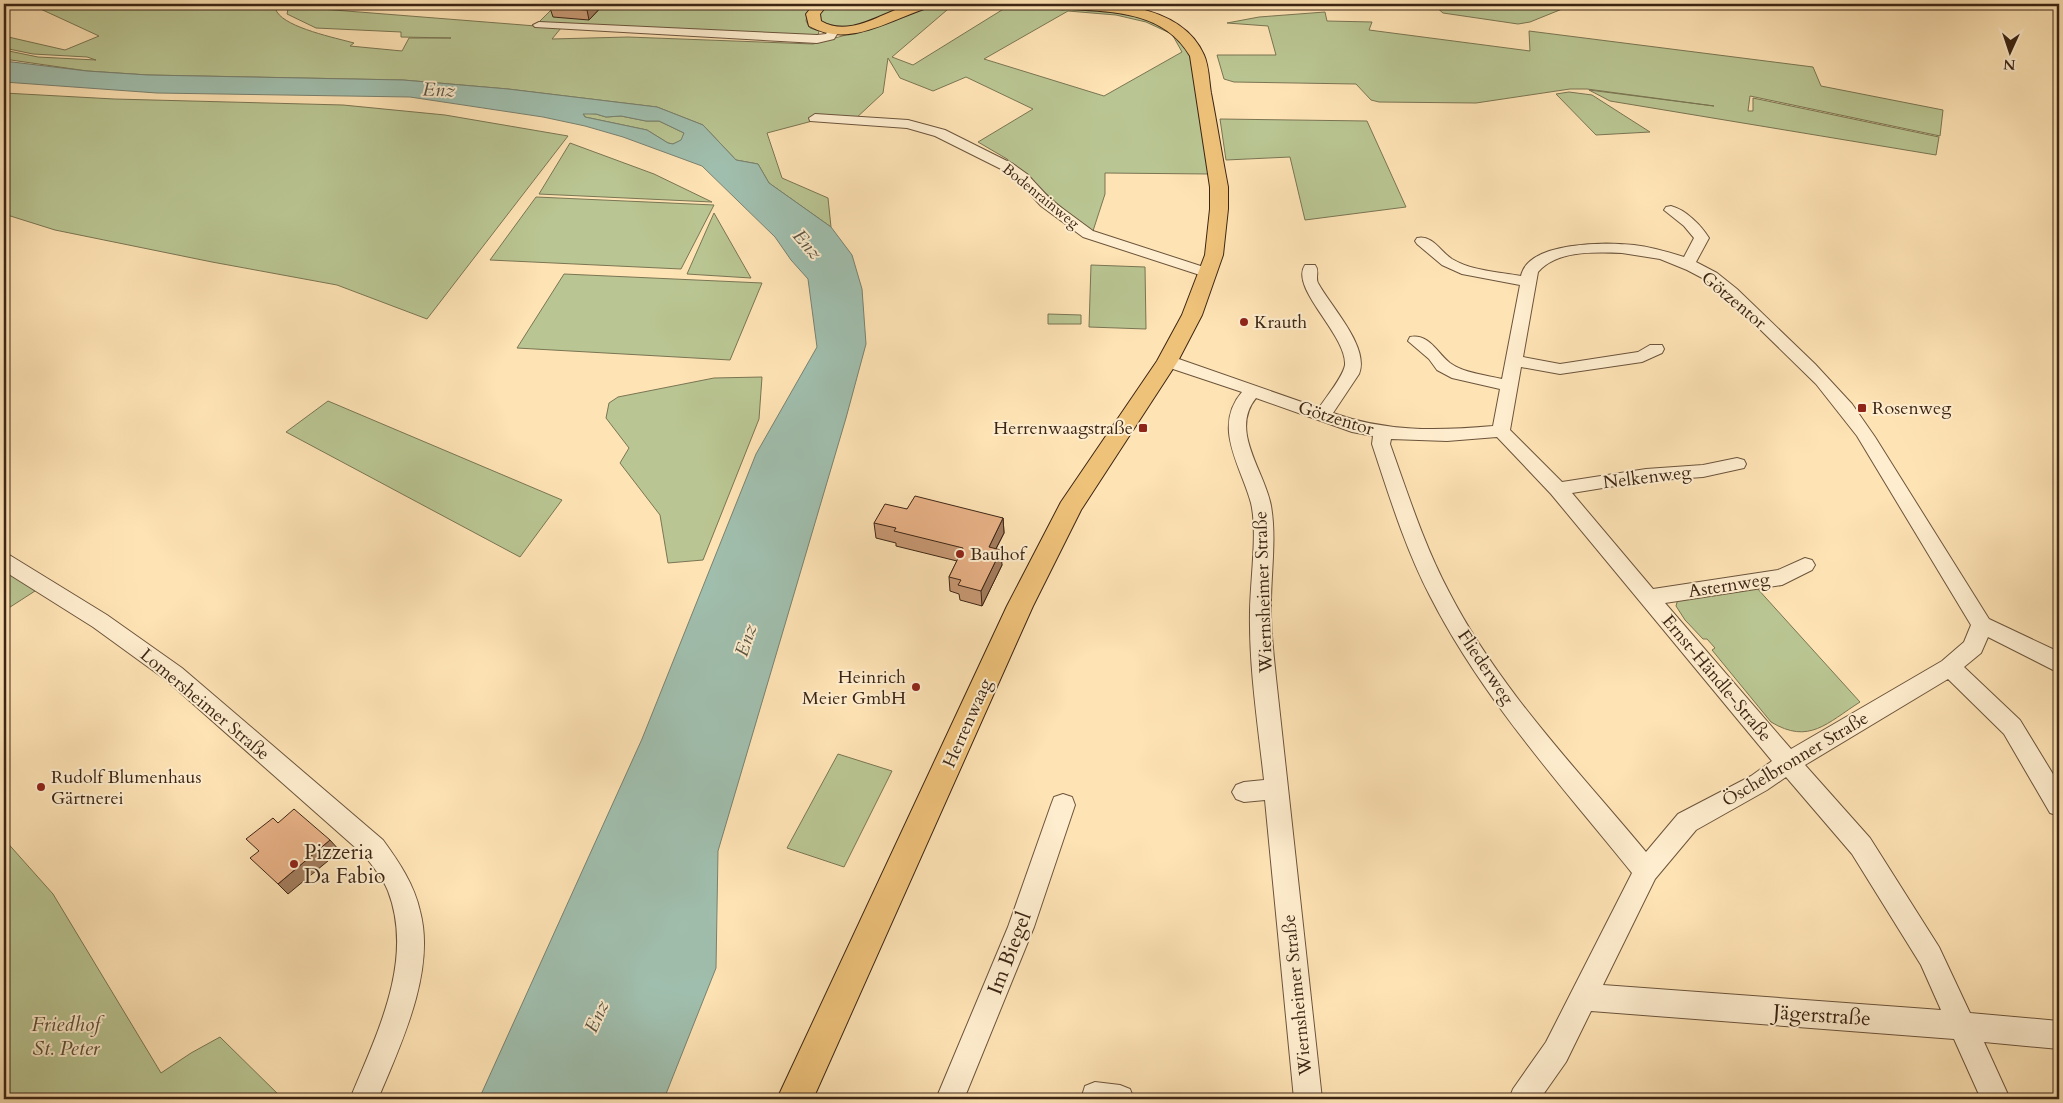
<svg xmlns="http://www.w3.org/2000/svg" width="2063" height="1103" viewBox="0 0 2063 1103" font-family="Cardo,serif">
  <style>
    .green { fill: #b9c592; stroke: #7a7553; fill-rule: evenodd }
    .water { fill: #a0bead; stroke: #788170; fill-rule: evenodd }
    .lines { fill: none; stroke-linecap: round; stroke-linejoin: round }
    .minor-casing { stroke: #6c543c; stroke-width: 2 }
    .major-casing { stroke: #3c2514; stroke-width: 2 }
    .minor { fill: #feedce; fill-rule: evenodd }
    .major { fill: #efc27a; fill-rule: evenodd }
    .wall { fill: #c89974; stroke: #3c2514 }
    .shaded-wall { fill: #a37d5e; stroke: #3c2514 }
    .building { fill: #e9b287; stroke: #3c2514 }
    .poi-dot { fill: #8f2418; stroke: #feedce; stroke-width: 2 }
    .labels { text-anchor: middle; stroke-width: 4; stroke-linejoin: round; paint-order: stroke }
    .far-street-label { font-size: 15px; fill: #3c2514; stroke: #feedce }
    .street-label { font-size: 18px; fill: #3c2514; stroke: #feedce }
    .poi-label { font-size: 18px; fill: #3c2514; stroke: #feedce; text-anchor: start }
    .water-label { font-size: 19px; font-style: italic; fill: #5a5342; stroke: #feedce }
    .near-poi-label { font-size: 21px; fill: #3c2514; stroke: #feedce; text-anchor: start }
    .near-street-label { font-size: 21px; fill: #3c2514; stroke: #feedce }
    .near-park-label { font-size: 21px; font-style: italic; fill: #5b4d34; stroke: #feedce }
  </style>
  <rect width="100%" height="100%" fill="#fee3b4"/>
  <filter id="stains"><feTurbulence type="fractalNoise" baseFrequency=".004" numOctaves="4"/><feColorMatrix values="0 0 0 0 .2 0 0 0 0 .09 0 0 0 0 .02 0 0 0 .5 -.17"/></filter>
  <radialGradient id="worn" r=".72"><stop offset=".6" stop-color="#630" stop-opacity="0"/><stop offset="1" stop-color="#630" stop-opacity=".3"/></radialGradient>
  <!-- green -->
  <g class="green">
    <path d="M36,4H275C276,6 275,9 277,12C287,28 336,38 354,43L350,46L402,51L409,38H451L401,37V32L316,28L287,14L288,9L296,7L561,28L552,39L628,37L813,44L864,30L915,8L935,4H954L892,57L913,65L1010,5L1002,4C1048,4 1174,2 1191,55L1210,174L1105,173V194L1092,234L1007,159L978,142L1033,109L966,77L933,91L900,78L888,58L883,93L854,120L820,119L767,133L782,178L828,198L831,227L769,183L758,164L736,160L703,125L657,107L508,89L403,80L148,75L87,71L4,59V50L38,57L96,60L87,57L33,54L4,48V36L65,50L99,36L34,6ZM1068,11L1116,15L1146,22L1172,34L1182,52L1104,96L984,59Z"/>
    <polygon points="557,4 817,4 807,15 806,21 810,28 819,31 818,35 805,35 539,22"/>
    <path d="M826,4H918C883,13 856,37 820,21L819,13Z"/>
    <polygon points="1441,4 1567,4 1572,5 1530,22 1518,24 1443,13 1436,7"/>
    <polygon points="1325,12 1327,21 1372,22 1369,30 1530,51 1529,31 1813,67 1821,86 1943,110 1940,136 1750,96 1748,111 1753,111 1753,98 1939,137 1936,155 1610,101 1589,90 1714,106 1587,89 1570,89 1476,103 1379,102 1371,100 1356,84 1234,82 1224,79 1217,55 1276,55 1268,26 1227,23 1259,17"/>
    <polygon points="1569,92 1592,95 1650,132 1596,135 1556,94"/>
    <polygon points="4,93 114,99 343,105 445,115 568,136 427,319 337,285 212,262 55,230 4,214"/>
    <polygon points="583,113 596,114 606,117 621,116 646,121 659,121 684,133 682,140 673,144 668,143 647,130 585,117"/>
    <polygon points="1220,119 1367,121 1406,207 1305,220 1290,157 1226,160"/>
    <polygon points="570,143 654,174 712,202 539,194"/>
    <polygon points="536,197 714,205 681,269 490,260"/>
    <polygon points="714,213 751,278 687,274"/>
    <polygon points="1091,265 1145,267 1146,329 1089,327"/>
    <polygon points="564,274 762,283 730,360 517,348"/>
    <polygon points="1048,314 1081,315 1081,324 1048,324"/>
    <polygon points="762,377 759,419 703,560 668,563 660,515 620,463 629,448 606,418 609,403 618,397 714,378"/>
    <polygon points="328,401 562,500 520,557 286,432"/>
    <polygon points="4,564 35,591 4,611"/>
    <path d="M1756,587L1860,702C1827,723 1809,745 1771,722L1712,650L1715,648L1707,639H1703L1685,620L1676,606L1678,599Z"/>
    <polygon points="838,754 892,771 844,867 787,848"/>
    <polygon points="4,839 53,894 161,1073 191,1053 220,1037 283,1099 4,1099"/>
  </g>
  <!-- water -->
  <path class="water" d="M4,61L87,71L148,75L403,80L508,89L657,107L703,125L736,160L758,164L769,183L831,227L852,255L862,289L866,344L846,418L718,851L716,968L664,1099H479L642,739L756,454L817,347L808,279L791,260L775,237L702,166L623,137L585,126L543,117L410,97L157,93L4,82ZM583,114H596L606,117L621,116L646,121H659L684,133L681,140L673,144L668,143L647,130L585,117Z"/>
  <g class="lines">
    <defs>
      <g id="minor">
        <polygon points="539,22 817,35 826,34 829,29 833,28 839,31 834,39 817,43 535,27 533,25"/>
        <polygon points="815,114 908,120 945,130 1013,164 1027,174 1051,200 1093,231 1213,270 1216,273 1213,276 1203,276 1083,237 1041,206 1017,180 1003,170 935,136 907,128 810,121 809,118"/>
        <path d="M1671,206C1686,210 1701,225 1709,238L1696,262L1717,273L1737,289L1815,364L1852,404L1875,437L1989,619L2059,652V673L1988,637L1981,653L1964,667L2020,720L2059,784V816L2050,813L2004,734L1948,679L1805,765L1870,838L1939,947L1970,1013L2059,1021V1049L1984,1042L2010,1099H1981L1954,1039L1591,1011L1566,1062L1540,1099H1509L1513,1089L1546,1042L1632,873C1560,784 1482,698 1430,596C1405,548 1389,495 1372,444L1373,436L1352,432L1256,398C1229,431 1265,471 1271,506C1277,541 1270,578 1271,613C1271,635 1274,657 1276,678L1322,1099H1294L1265,800L1244,802L1236,799L1232,792L1236,785L1244,782L1264,780C1258,725 1249,668 1250,613C1250,582 1258,532 1251,503C1241,466 1212,427 1242,392L1161,365L1159,361L1161,357L1167,356L1173,357L1319,408C1326,397 1343,377 1345,365C1347,335 1289,288 1305,265H1315C1320,271 1315,277 1318,283C1331,307 1370,347 1359,374L1333,413C1386,432 1437,431 1493,426L1500,389L1452,378L1437,370L1429,359L1408,341L1410,337C1429,333 1438,354 1450,363C1464,373 1485,375 1502,379L1520,285L1462,274L1442,265L1417,244L1415,241L1417,238C1432,234 1441,252 1452,259C1472,271 1499,272 1521,276C1528,241 1607,242 1634,245C1651,247 1668,252 1684,257L1694,238L1684,226L1664,210L1666,207ZM1622,253L1660,259L1687,270L1706,280L1732,302L1816,384L1857,436L1971,625L1964,642L1942,661L1791,749L1665,603L1782,585L1812,570L1815,565L1812,560L1805,558L1778,570L1653,589L1572,493L1646,481L1703,477L1744,468L1746,464L1744,460L1737,458L1703,465L1646,469L1562,482L1510,430L1521,367L1560,374L1642,362L1662,353L1664,349L1662,345H1650L1638,352L1560,364L1523,357L1538,272C1557,250 1595,252 1622,253ZM1497,437L1551,494L1772,761L1751,776L1678,814L1646,852C1577,769 1499,689 1449,592C1424,545 1408,494 1390,444L1391,439L1447,441ZM1786,777L1852,854L1921,965L1941,1010L1603,985L1655,879L1696,830L1767,790Z"/>
        <path d="M4,554L11,556L107,615L182,668L383,840C399,862 414,884 420,911C436,971 401,1044 378,1099H350C376,1035 415,961 388,891C383,878 373,867 365,856L166,680L93,627L4,571Z"/>
        <polygon points="1063,794 1072,797 1075,805 1034,927 964,1099 936,1099 1008,927 1051,805 1054,797"/>
        <polygon points="1095,1082 1120,1085 1130,1089 1134,1099 1081,1099 1085,1086"/>
      </g>
      <g id="major">
        <path d="M814,4H828L820,14L821,21C850,38 881,13 909,5C916,3 925,4 932,4L930,7C891,19 849,49 809,26L806,14Z"/>
        <path d="M1046,4C1096,1 1180,0 1204,55C1209,66 1209,81 1211,93C1217,124 1222,156 1228,187V209L1223,255L1202,315L1178,361L1081,510L1033,606L813,1099H777L1007,606L1061,502L1157,361L1182,315L1205,255L1210,209V187L1190,56C1165,13 1117,12 1072,9C1064,9 1051,11 1046,4Z"/>
      </g>
    </defs>
    <!-- minor casing -->
    <use href="#minor" class="minor-casing"/>
    <!-- major casing -->
    <use href="#major" class="major-casing"/>
    <!-- minor -->
    <use href="#minor" class="minor"/>
    <!-- major -->
    <use href="#major" class="major"/>
  </g>
  <!-- wall -->
  <g class="wall">
    <polygon points="604,4 589,20 553,17 550,8"/>
    <polygon points="907,509 1003,518 1004,533 996,549 1002,565 982,606 960,600 959,594 950,591 949,577 957,561 896,546 896,543 876,538 874,523"/>
  </g>
  <!-- shaded-wall -->
  <g class="shaded-wall">
    <polygon points="593,4 604,4 589,20 587,10"/>
    <polygon points="1003,518 1004,533 989,562 989,547"/>
    <polygon points="1001,550 1002,565 982,606 981,591"/>
    <polygon points="330,840 340,851 288,894 278,884"/>
  </g>
  <!-- building -->
  <g class="building">
    <polygon points="555,4 593,4 587,10 550,8"/>
    <polygon points="915,496 1003,518 989,547 1001,550 981,591 958,585 961,580 949,577 963,548 894,531 896,528 874,523 885,504 907,509"/>
    <polygon points="294,809 330,840 278,884 250,858 259,851 246,839 273,818 278,823"/>
  </g>
  <!-- markers -->
  <g class="poi-dot">
    <circle cx="1244" cy="322" r="5"/>
    <rect x="1857" y="403" width="10" height="10" rx="2.5"/>
    <rect x="1138" y="423" width="10" height="10" rx="2.5"/>
    <circle cx="960" cy="554" r="5"/>
    <circle cx="916" cy="687" r="5"/>
    <circle cx="41" cy="787" r="5"/>
    <circle cx="294" cy="864" r="5"/>
  </g>
  <g class="labels">
    <!-- far-street labels -->
    <g class="far-street-label">
      <text transform="translate(1041 196) rotate(39)" y="5">Bodenrainweg</text>
    </g>
    <!-- street labels -->
    <g class="street-label">
      <text transform="translate(1734 300) rotate(40)" y="6">Götzentor</text>
      <text transform="translate(1336 418) rotate(17)" y="6">Götzentor</text>
      <text transform="translate(1647 477) rotate(-7)" y="6">Nelkenweg</text>
      <text transform="translate(1729 585) rotate(-9)" y="6">Asternweg</text>
      <text transform="translate(1263 592) rotate(-92)" y="6">Wiernsheimer Straße</text>
      <text transform="translate(1486 667) rotate(56)" y="6">Fliederweg</text>
      <text transform="translate(1717 678) rotate(50)" y="6">Ernst-Händle-Straße</text>
      <text transform="translate(205 704) rotate(40)" y="6">Lomersheimer Straße</text>
      <text transform="translate(967 723) rotate(-66)" y="6">Herrenwaag</text>
      <text transform="translate(1795 759) rotate(-31)" y="6">Öschelbronner Straße</text>
      <text transform="translate(1297 995) rotate(-96)" y="6">Wiernsheimer Straße</text>
    </g>
    <!-- poi labels -->
    <g class="poi-label">
      <text x="1254" y="328">Krauth</text>
      <text x="1872" y="414">Rosenweg</text>
      <text x="1133" y="434" text-anchor="end">Herrenwaagstraße</text>
      <text x="970" y="560">Bauhof</text>
      <text x="906" y="683" text-anchor="end">Heinrich<tspan x="906" dy="21">Meier GmbH</tspan></text>
      <text x="51" y="783">Rudolf Blumenhaus<tspan x="51" dy="21">Gärtnerei</tspan></text>
    </g>
    <!-- water labels -->
    <g class="water-label">
      <text transform="translate(439 89) rotate(2)" y="7">Enz</text>
      <text transform="translate(808 244) rotate(49)" y="7">Enz</text>
      <text transform="translate(745 640) rotate(-72)" y="7">Enz</text>
      <text transform="translate(596 1016) rotate(-66)" y="7">Enz</text>
    </g>
    <!-- near-poi labels -->
    <g class="near-poi-label">
      <text x="304" y="859">Pizzeria<tspan x="304" dy="24">Da Fabio</tspan></text>
    </g>
    <!-- near-street labels -->
    <g class="near-street-label">
      <text transform="translate(1009 953) rotate(-69)" y="7">Im Biegel</text>
      <text transform="translate(1822 1015) rotate(4)" y="7">Jägerstraße</text>
    </g>
    <!-- near-park labels -->
    <g class="near-park-label">
      <text x="66" y="1031">Friedhof<tspan x="66" dy="24">St. Peter</tspan></text>
    </g>
  </g>
  <!-- margin -->
  <rect width="2063" height="1103" fill="none" stroke="#fee3b4" stroke-width="20"/>
  <rect x="5" y="5" width="2053" height="1093" fill="none" stroke="#3c2514" stroke-width="2.5"/>
  <rect x="10" y="10" width="2043" height="1083" fill="none" stroke="#3c2514"/>
  <!-- north arrow -->
  <g transform="translate(2010 52) rotate(183)" stroke="#feedce" stroke-width="4" paint-order="stroke">
  <path d="M0-4L9 19L0 12L-9 19Z" fill="#3c2514"/>
  <text y="-8" font-size="14" font-weight="bold" text-anchor="middle" fill="#3c2514">N</text>
  </g>
  <rect width="100%" height="100%" filter="url(#stains)"/>
  <rect width="100%" height="100%" fill="url(#worn)"/>
</svg>
